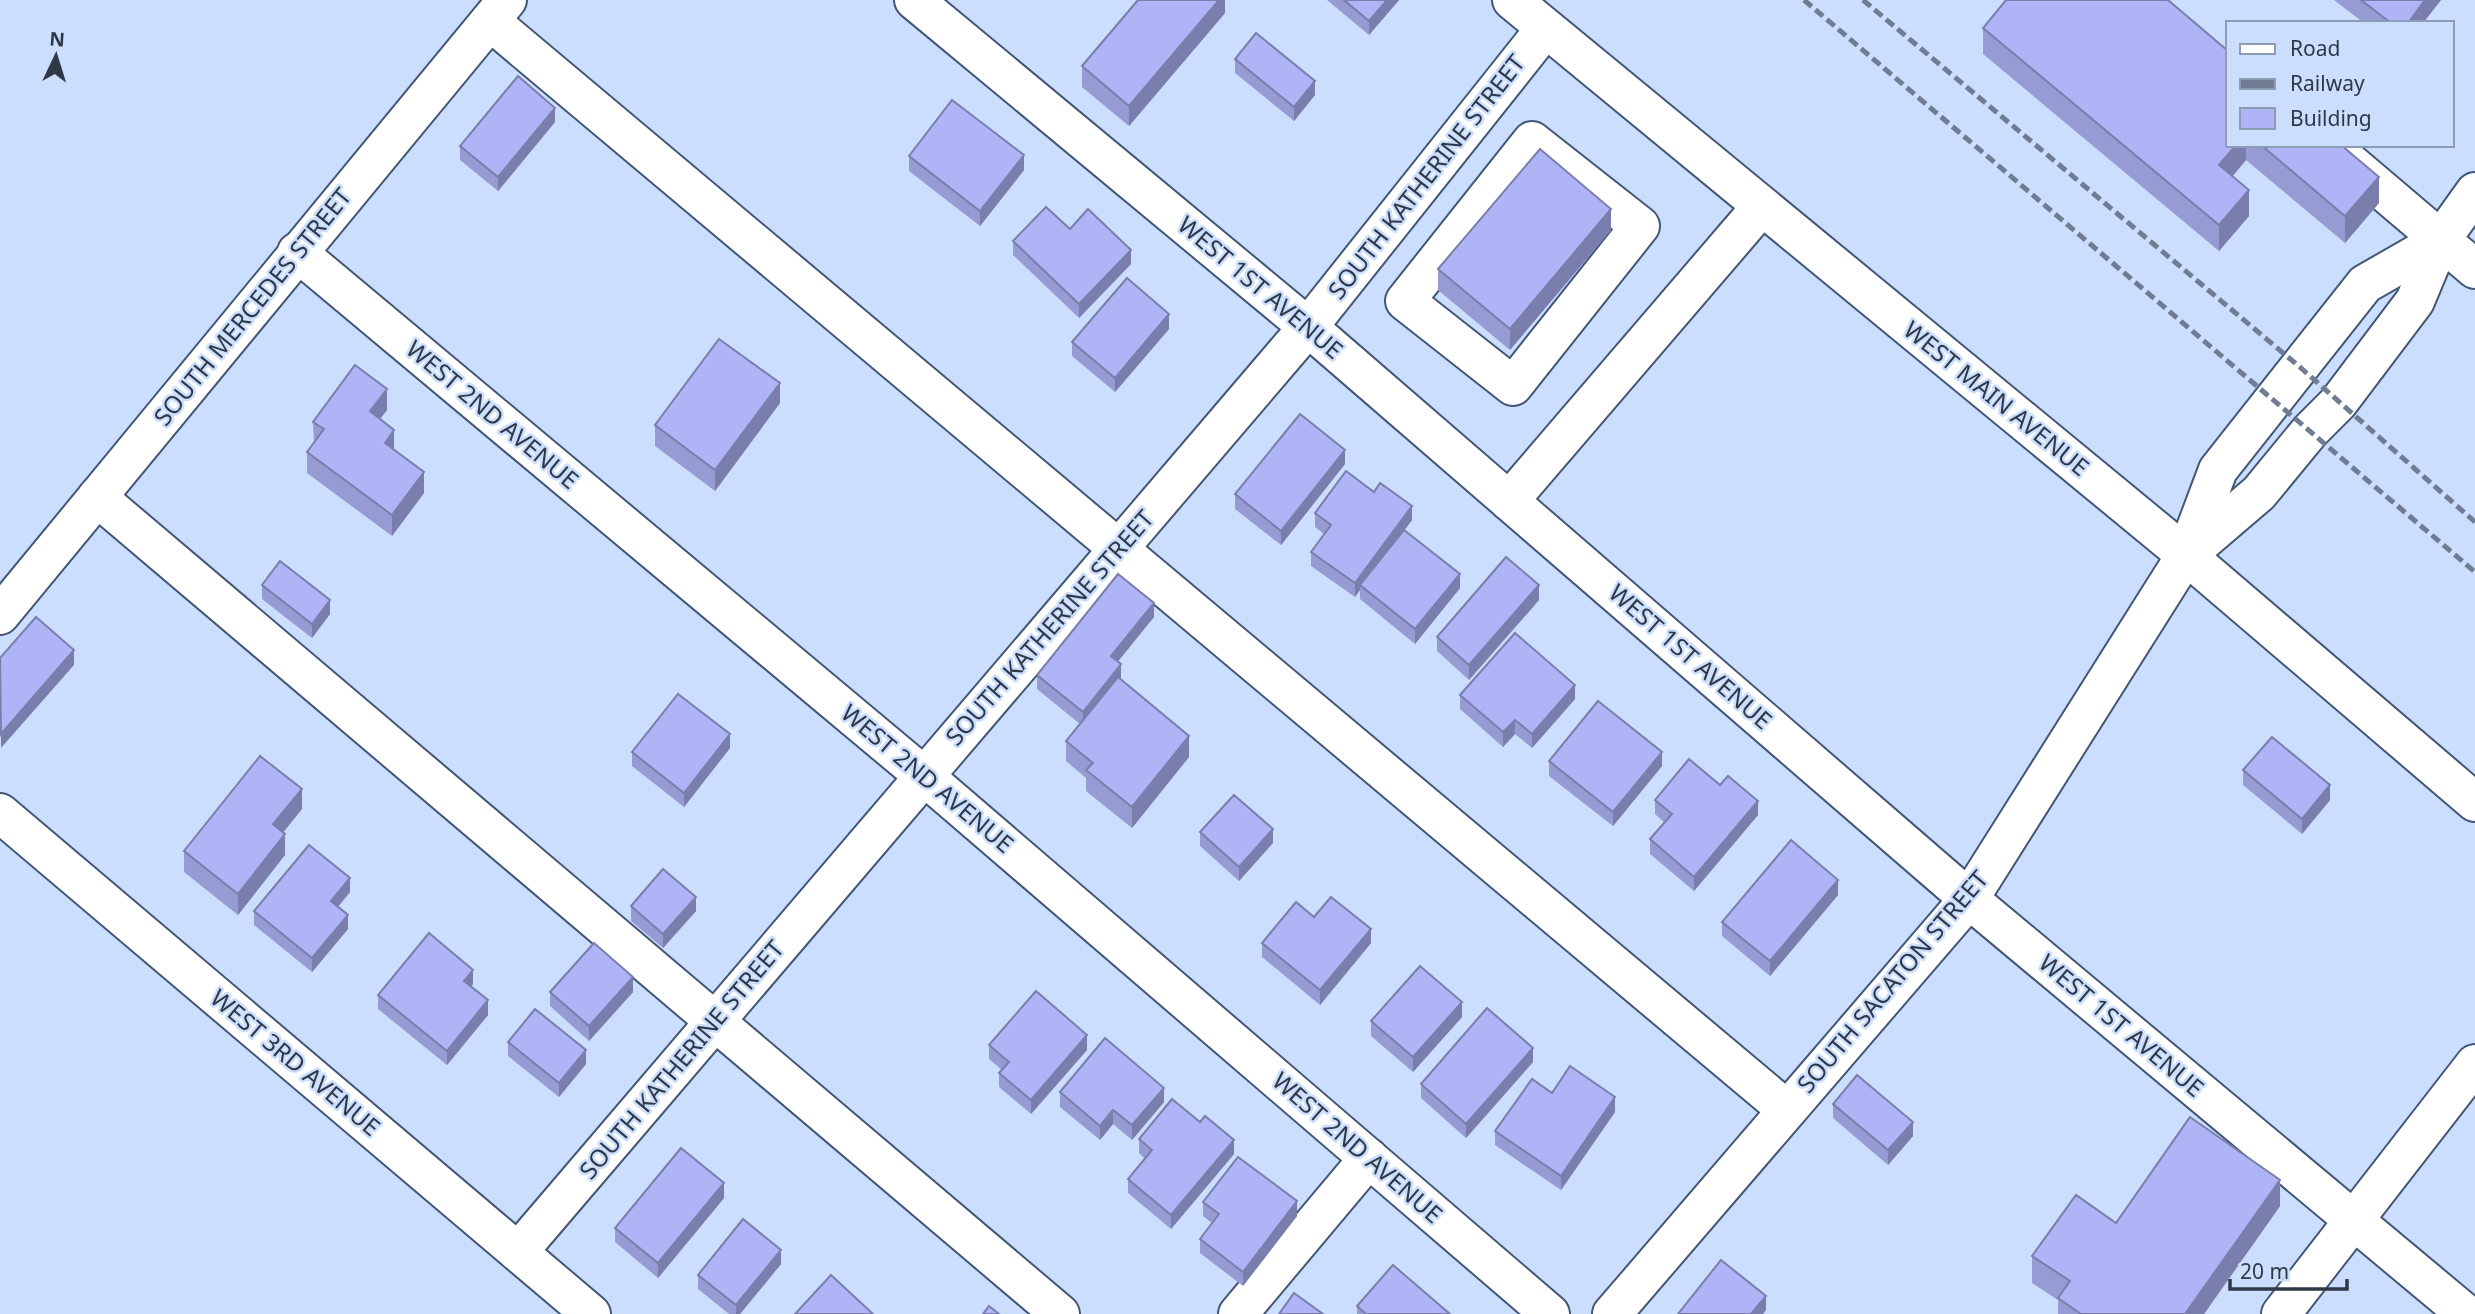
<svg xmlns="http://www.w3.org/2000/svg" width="2475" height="1314" viewBox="0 0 2475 1314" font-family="'Noto Sans',sans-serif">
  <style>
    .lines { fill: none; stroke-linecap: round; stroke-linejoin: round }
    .minor-casing { stroke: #435676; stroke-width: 42 }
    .minor { stroke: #fff; stroke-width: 38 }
    .rail { stroke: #6f7c91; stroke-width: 5; stroke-dasharray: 10 5; stroke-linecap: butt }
    .wall { fill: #969bd4 }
    .shaded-wall { fill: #7a7eac }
    .building { fill: #afb4f6; stroke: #7a7eac; stroke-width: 2 }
    .labels { text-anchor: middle; stroke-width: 5; stroke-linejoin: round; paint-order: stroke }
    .street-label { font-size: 24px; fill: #2f3847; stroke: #cbdefd }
  </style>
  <rect width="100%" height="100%" fill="#cbdefd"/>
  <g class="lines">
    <defs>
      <g id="minor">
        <polyline points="914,0 1308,327 1969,899 2466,1314"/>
        <polyline points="1512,0 2186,555 2475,802"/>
        <polyline points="490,21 1787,1110"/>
        <polygon points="1532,141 1640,226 1513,386 1405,301"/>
        <polyline points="2329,145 2475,269"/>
        <polyline points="297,252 924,776 1550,1314"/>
        <polyline points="97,497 1060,1314"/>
        <polyline points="1509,501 1762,206"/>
        <polyline points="2190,552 2259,493 2310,431 2338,403 2415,301 2440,241 2475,192"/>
        <polyline points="0,615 507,0"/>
        <polyline points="0,813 591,1314"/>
        <polyline points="518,1252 1308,327 1545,29"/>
        <polyline points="1238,1314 1369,1158"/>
        <polyline points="1612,1314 1969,899 2186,555 2218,470 2365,284 2440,241"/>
        <polyline points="2281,1314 2475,1064"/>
      </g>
    </defs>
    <!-- minor casing -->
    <use href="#minor" class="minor-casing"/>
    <!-- minor -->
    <use href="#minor" class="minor"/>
    <!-- rail -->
    <g class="rail">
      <polyline points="1804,0 2475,572"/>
      <polyline points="1863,0 2301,368 2475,522"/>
    </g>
  </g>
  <!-- wall -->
  <g class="wall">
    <polygon points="1225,0 1225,13 1129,126 1082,87 1082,66"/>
    <polygon points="1327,0 1399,0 1369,35"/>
    <polygon points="2334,0 2441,0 2423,23 2364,23"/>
    <polygon points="1983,28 2228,145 2341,145 2379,203 2345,243 2246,160 2233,176 2249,216 2219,251 1983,54"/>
    <polygon points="1235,59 1315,95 1294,121 1235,73"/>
    <polygon points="555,122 498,191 460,160 460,146"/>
    <polygon points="909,156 1024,170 980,226 909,171"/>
    <polygon points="1070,229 1131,264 1079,318 1013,255 1013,241"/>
    <polygon points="1611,230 1510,350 1438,290 1438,269"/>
    <polygon points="1169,329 1115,392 1072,356 1072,342"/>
    <polygon points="780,403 715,491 655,446 655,425"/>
    <polygon points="387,410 380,419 394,450 424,493 392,536 307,473 307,452 314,443 313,422"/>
    <polygon points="1345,464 1281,545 1235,509 1235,494"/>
    <polygon points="1315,513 1412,520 1402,533 1460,588 1415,644 1360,599 1360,590 1355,597 1311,566 1311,552 1324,534 1315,527"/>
    <polygon points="262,585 330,614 312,638 262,599"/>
    <polygon points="1539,600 1469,680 1437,651 1437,637"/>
    <polygon points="1154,617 1118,661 1121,678 1120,679 1189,757 1132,828 1086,791 1086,778 1066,761 1066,741 1080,724 1037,689 1037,675"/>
    <polygon points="1460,695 1575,699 1532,748 1515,734 1503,747 1460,709"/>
    <polygon points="730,748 684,807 632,766 632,752"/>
    <polygon points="1549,761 1662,766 1613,826 1549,776"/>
    <polygon points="2243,770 2330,800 2302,834 2243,785"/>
    <polygon points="1720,785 1758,815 1694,891 1650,854 1650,839 1664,822 1655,814 1655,800"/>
    <polygon points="302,809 283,832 285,855 238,915 184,872 184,851"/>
    <polygon points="1200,832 1273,843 1239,881 1200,846"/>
    <polygon points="350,892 338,907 348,929 312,972 254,925 254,911"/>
    <polygon points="1838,895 1770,976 1722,936 1722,922"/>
    <polygon points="631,906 696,911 663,948 631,921"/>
    <polygon points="1314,917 1371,943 1320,1005 1262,957 1262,943"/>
    <polygon points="473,984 471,987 488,1015 447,1065 378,1009 378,995"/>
    <polygon points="550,992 633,992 589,1041 550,1006"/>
    <polygon points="1462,1017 1413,1072 1371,1036 1371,1021"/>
    <polygon points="508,1042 586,1064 559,1097 508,1056"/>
    <polygon points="989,1045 1087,1050 1031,1114 999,1087 999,1073 1002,1070 989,1059"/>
    <polygon points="1533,1062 1466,1138 1421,1098 1421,1084"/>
    <polygon points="1060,1092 1164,1102 1132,1140 1113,1124 1100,1140 1060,1107"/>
    <polygon points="1552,1093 1615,1112 1561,1190 1495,1145 1495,1131"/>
    <polygon points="1833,1104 1913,1136 1888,1165 1833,1118"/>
    <polygon points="1200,1122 1234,1154 1171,1229 1128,1193 1128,1179 1145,1159 1139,1153 1139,1139"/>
    <polygon points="724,1198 658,1278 615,1242 615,1228"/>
    <polygon points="1203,1202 1297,1216 1243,1286 1200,1253 1200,1239 1212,1223 1203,1216"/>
    <polygon points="2280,1206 2204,1314 2058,1314 2058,1300 2032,1283 2032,1256"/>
    <polygon points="781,1264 740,1314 729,1314 698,1289 698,1275"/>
    <polygon points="1357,1306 1450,1314 1357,1314"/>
  </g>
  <!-- shaded-wall -->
  <g class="shaded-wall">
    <polygon points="1219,0 1225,0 1225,13 1129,126 1129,106"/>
    <polygon points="1387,0 1399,0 1369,35 1369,21"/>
    <polygon points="2425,0 2441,0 2423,23 2408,23"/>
    <polygon points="1315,81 1315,95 1294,121 1294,107"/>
    <polygon points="555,108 555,122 498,191 498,177"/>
    <polygon points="2236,145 2246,145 2246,160 2219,192 2219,165"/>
    <polygon points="1024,155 1024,170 980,226 980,211"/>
    <polygon points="2379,177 2379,203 2345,243 2345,216"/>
    <polygon points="2249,190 2249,216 2219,251 2219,225"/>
    <polygon points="1611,209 1611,230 1510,350 1510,329"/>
    <polygon points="1131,250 1131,264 1079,318 1079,304"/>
    <polygon points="1169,314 1169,329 1115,392 1115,378"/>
    <polygon points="780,383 780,403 715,491 715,470"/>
    <polygon points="387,389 387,410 370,432 370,411"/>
    <polygon points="394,430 394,451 385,443"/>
    <polygon points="1345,450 1345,464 1281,545 1281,531"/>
    <polygon points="424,472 424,493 392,536 392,515"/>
    <polygon points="1412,506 1412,520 1362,587 1360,585 1360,590 1355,597 1355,583"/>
    <polygon points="1460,574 1460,588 1415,644 1415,629"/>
    <polygon points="1539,585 1539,600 1469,680 1469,665"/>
    <polygon points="330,600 330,614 312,638 312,624"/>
    <polygon points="1154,603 1154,617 1111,670 1111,656"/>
    <polygon points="74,650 74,665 1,748 1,734"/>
    <polygon points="1121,664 1121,678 1083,726 1083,712"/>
    <polygon points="1575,685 1575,699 1532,748 1532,734"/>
    <polygon points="1515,720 1515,734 1503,747 1503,732"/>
    <polygon points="730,734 730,748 684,807 684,793"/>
    <polygon points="1189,736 1189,757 1132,828 1132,807"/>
    <polygon points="1662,752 1662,766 1613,826 1613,812"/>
    <polygon points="2330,785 2330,800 2302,834 2302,819"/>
    <polygon points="302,789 302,809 273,845 273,824"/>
    <polygon points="1758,801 1758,815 1694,891 1694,877"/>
    <polygon points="1273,829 1273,843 1239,881 1239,867"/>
    <polygon points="285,834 285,855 238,915 238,894"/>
    <polygon points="350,878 350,892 331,915 331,901"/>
    <polygon points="1838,880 1838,895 1770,976 1770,961"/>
    <polygon points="696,897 696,911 663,948 663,934"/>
    <polygon points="348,915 348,929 312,972 312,958"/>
    <polygon points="1371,929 1371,943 1320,1005 1320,990"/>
    <polygon points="473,970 473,984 464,996 464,981"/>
    <polygon points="633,977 633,992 589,1041 589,1026"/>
    <polygon points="488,1000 488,1015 447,1065 447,1051"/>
    <polygon points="1462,1002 1462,1017 1413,1072 1413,1057"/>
    <polygon points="1087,1035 1087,1050 1031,1114 1031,1100"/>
    <polygon points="1533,1048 1533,1062 1466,1138 1466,1124"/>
    <polygon points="586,1050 586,1064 559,1097 559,1083"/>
    <polygon points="1164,1088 1164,1102 1132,1140 1132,1125"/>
    <polygon points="1615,1097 1615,1112 1561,1190 1561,1176"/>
    <polygon points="1113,1110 1113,1124 1100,1140 1100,1126"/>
    <polygon points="1913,1122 1913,1136 1888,1165 1888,1150"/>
    <polygon points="1234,1140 1234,1154 1171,1229 1171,1215"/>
    <polygon points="2280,1180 2280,1206 2204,1314 2185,1314"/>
    <polygon points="724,1183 724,1198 658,1278 658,1263"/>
    <polygon points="1297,1201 1297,1216 1243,1286 1243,1272"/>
    <polygon points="781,1250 781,1264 740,1314 736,1314 736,1305"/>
    <polygon points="1766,1296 1766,1310 1763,1314 1751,1314"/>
  </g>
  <!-- building -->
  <g class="building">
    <polygon points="1138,0 1219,0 1129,106 1082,66"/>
    <polygon points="1344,0 1387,0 1369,21"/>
    <polygon points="2006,0 2168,0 2228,51 2228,145 2236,145 2219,165 2249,190 2219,225 1983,28"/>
    <polygon points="2361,0 2425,0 2408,23 2391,23"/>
    <polygon points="1256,33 1315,81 1294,107 1235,59"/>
    <polygon points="518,76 555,108 498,177 460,146"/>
    <polygon points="952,100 1024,155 980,211 909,156"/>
    <polygon points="2261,145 2341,145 2379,177 2345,216"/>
    <polygon points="1540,149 1611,209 1510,329 1438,269"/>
    <polygon points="1046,207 1070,229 1088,209 1131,250 1079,304 1013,241"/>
    <polygon points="1127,278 1169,314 1115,378 1072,342"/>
    <polygon points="719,339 780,383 715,470 655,425"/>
    <polygon points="355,365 387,389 370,411 394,430 385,443 424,472 392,515 307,452 324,429 313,422"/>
    <polygon points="1300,414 1345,450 1281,531 1235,494"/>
    <polygon points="1346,471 1374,492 1380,483 1412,506 1355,583 1311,552 1331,525 1315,513"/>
    <polygon points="1404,530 1460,574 1415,629 1360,585"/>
    <polygon points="1506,557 1539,585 1469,665 1437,637"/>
    <polygon points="280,561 330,600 312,624 262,585"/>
    <polygon points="1118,574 1154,603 1111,656 1121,664 1083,712 1037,675"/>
    <polygon points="36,617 74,650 1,734 0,658"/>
    <polygon points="1515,633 1575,685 1532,734 1515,720 1503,732 1460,695"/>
    <polygon points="1118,677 1189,736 1132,807 1086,770 1093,763 1066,741"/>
    <polygon points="678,694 730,734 684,793 632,752"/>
    <polygon points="1598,701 1662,752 1613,812 1549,761"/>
    <polygon points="2272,737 2330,785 2302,819 2243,770"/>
    <polygon points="260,756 302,789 273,824 285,834 238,894 184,851"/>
    <polygon points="1689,759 1720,785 1728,776 1758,801 1694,877 1650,839 1672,814 1655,800"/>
    <polygon points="1234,795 1273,829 1239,867 1200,832"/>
    <polygon points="1791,840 1838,880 1770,961 1722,922"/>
    <polygon points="309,845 350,878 331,901 348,915 312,958 254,911"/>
    <polygon points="663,869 696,897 663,934 631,906"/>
    <polygon points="1331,897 1371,929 1320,990 1262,943 1296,902 1314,917"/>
    <polygon points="429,933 473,970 464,981 488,1000 447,1051 378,995"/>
    <polygon points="594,943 633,977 589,1026 550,992"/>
    <polygon points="1420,966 1462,1002 1413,1057 1371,1021"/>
    <polygon points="1036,991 1087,1035 1031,1100 999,1073 1009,1062 989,1045"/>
    <polygon points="1487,1008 1533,1048 1466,1124 1421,1084"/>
    <polygon points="535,1009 586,1050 559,1083 508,1042"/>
    <polygon points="1105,1038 1164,1088 1132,1125 1113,1110 1100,1126 1060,1092"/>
    <polygon points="1570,1066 1615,1097 1561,1176 1495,1131 1532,1079 1552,1093"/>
    <polygon points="1857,1075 1913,1122 1888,1150 1833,1104"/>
    <polygon points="1172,1099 1200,1122 1205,1116 1234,1140 1171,1215 1128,1179 1152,1150 1139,1139"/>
    <polygon points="2190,1117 2280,1180 2185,1314 2081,1314 2058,1298 2070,1281 2032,1256 2076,1195 2116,1223"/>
    <polygon points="681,1148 724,1183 658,1263 615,1228"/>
    <polygon points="1238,1157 1297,1201 1243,1272 1200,1239 1219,1214 1203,1202"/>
    <polygon points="743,1219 781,1250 736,1305 698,1275"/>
    <polygon points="1721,1260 1766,1296 1751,1314 1678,1314"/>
    <polygon points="1393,1265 1450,1314 1366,1314 1357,1306"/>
    <polygon points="831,1275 873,1314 795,1314"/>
    <polygon points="1294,1293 1323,1314 1279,1314"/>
    <polygon points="989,1306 999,1314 983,1314"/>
  </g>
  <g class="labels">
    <!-- street labels -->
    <g class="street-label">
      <text transform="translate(1427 177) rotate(-52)" y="8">SOUTH KATHERINE STREET</text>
      <text transform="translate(1260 288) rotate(40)" y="8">WEST 1ST AVENUE</text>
      <text transform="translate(253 307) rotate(-51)" y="8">SOUTH MERCEDES STREET</text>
      <text transform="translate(1996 399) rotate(39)" y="8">WEST MAIN AVENUE</text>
      <text transform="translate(492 415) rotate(40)" y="8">WEST 2ND AVENUE</text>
      <text transform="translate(1050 628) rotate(-49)" y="8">SOUTH KATHERINE STREET</text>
      <text transform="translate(1690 657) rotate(41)" y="8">WEST 1ST AVENUE</text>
      <text transform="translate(927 779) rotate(40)" y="8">WEST 2ND AVENUE</text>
      <text transform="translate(1893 982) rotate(-50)" y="8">SOUTH SACATON STREET</text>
      <text transform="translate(2121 1026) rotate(40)" y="8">WEST 1ST AVENUE</text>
      <text transform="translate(682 1060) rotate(-50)" y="8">SOUTH KATHERINE STREET</text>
      <text transform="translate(295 1063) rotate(40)" y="8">WEST 3RD AVENUE</text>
      <text transform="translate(1357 1148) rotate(41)" y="8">WEST 2ND AVENUE</text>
    </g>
  </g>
  <!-- legend -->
  <rect x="2226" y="21" width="228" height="126" fill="#cbdefd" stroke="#8d9cb4" stroke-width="2"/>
  <rect x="2240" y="44" width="35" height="10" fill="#ffffff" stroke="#8d9cb4" stroke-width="2"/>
  <text x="2290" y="56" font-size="21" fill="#2f3847">Road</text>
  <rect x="2240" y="79" width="35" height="10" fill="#6f7c91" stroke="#8d9cb4" stroke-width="2"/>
  <text x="2290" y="91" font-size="21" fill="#2f3847">Railway</text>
  <rect x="2240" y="108" width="35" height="21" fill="#afb4f6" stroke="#8d9cb4" stroke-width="2"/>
  <text x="2290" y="126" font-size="21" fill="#2f3847">Building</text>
  <!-- north arrow -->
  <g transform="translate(56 56) rotate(4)" stroke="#cbdefd" stroke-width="5" paint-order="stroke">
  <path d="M0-5L12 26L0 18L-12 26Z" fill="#2f3847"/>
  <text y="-10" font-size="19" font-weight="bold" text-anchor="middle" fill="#2f3847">N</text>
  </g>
  <!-- scale -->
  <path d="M2230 1279v10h117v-10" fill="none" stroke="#2f3847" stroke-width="3.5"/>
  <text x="2240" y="1279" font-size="21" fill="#2f3847" stroke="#cbdefd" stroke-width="5" paint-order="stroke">20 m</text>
</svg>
